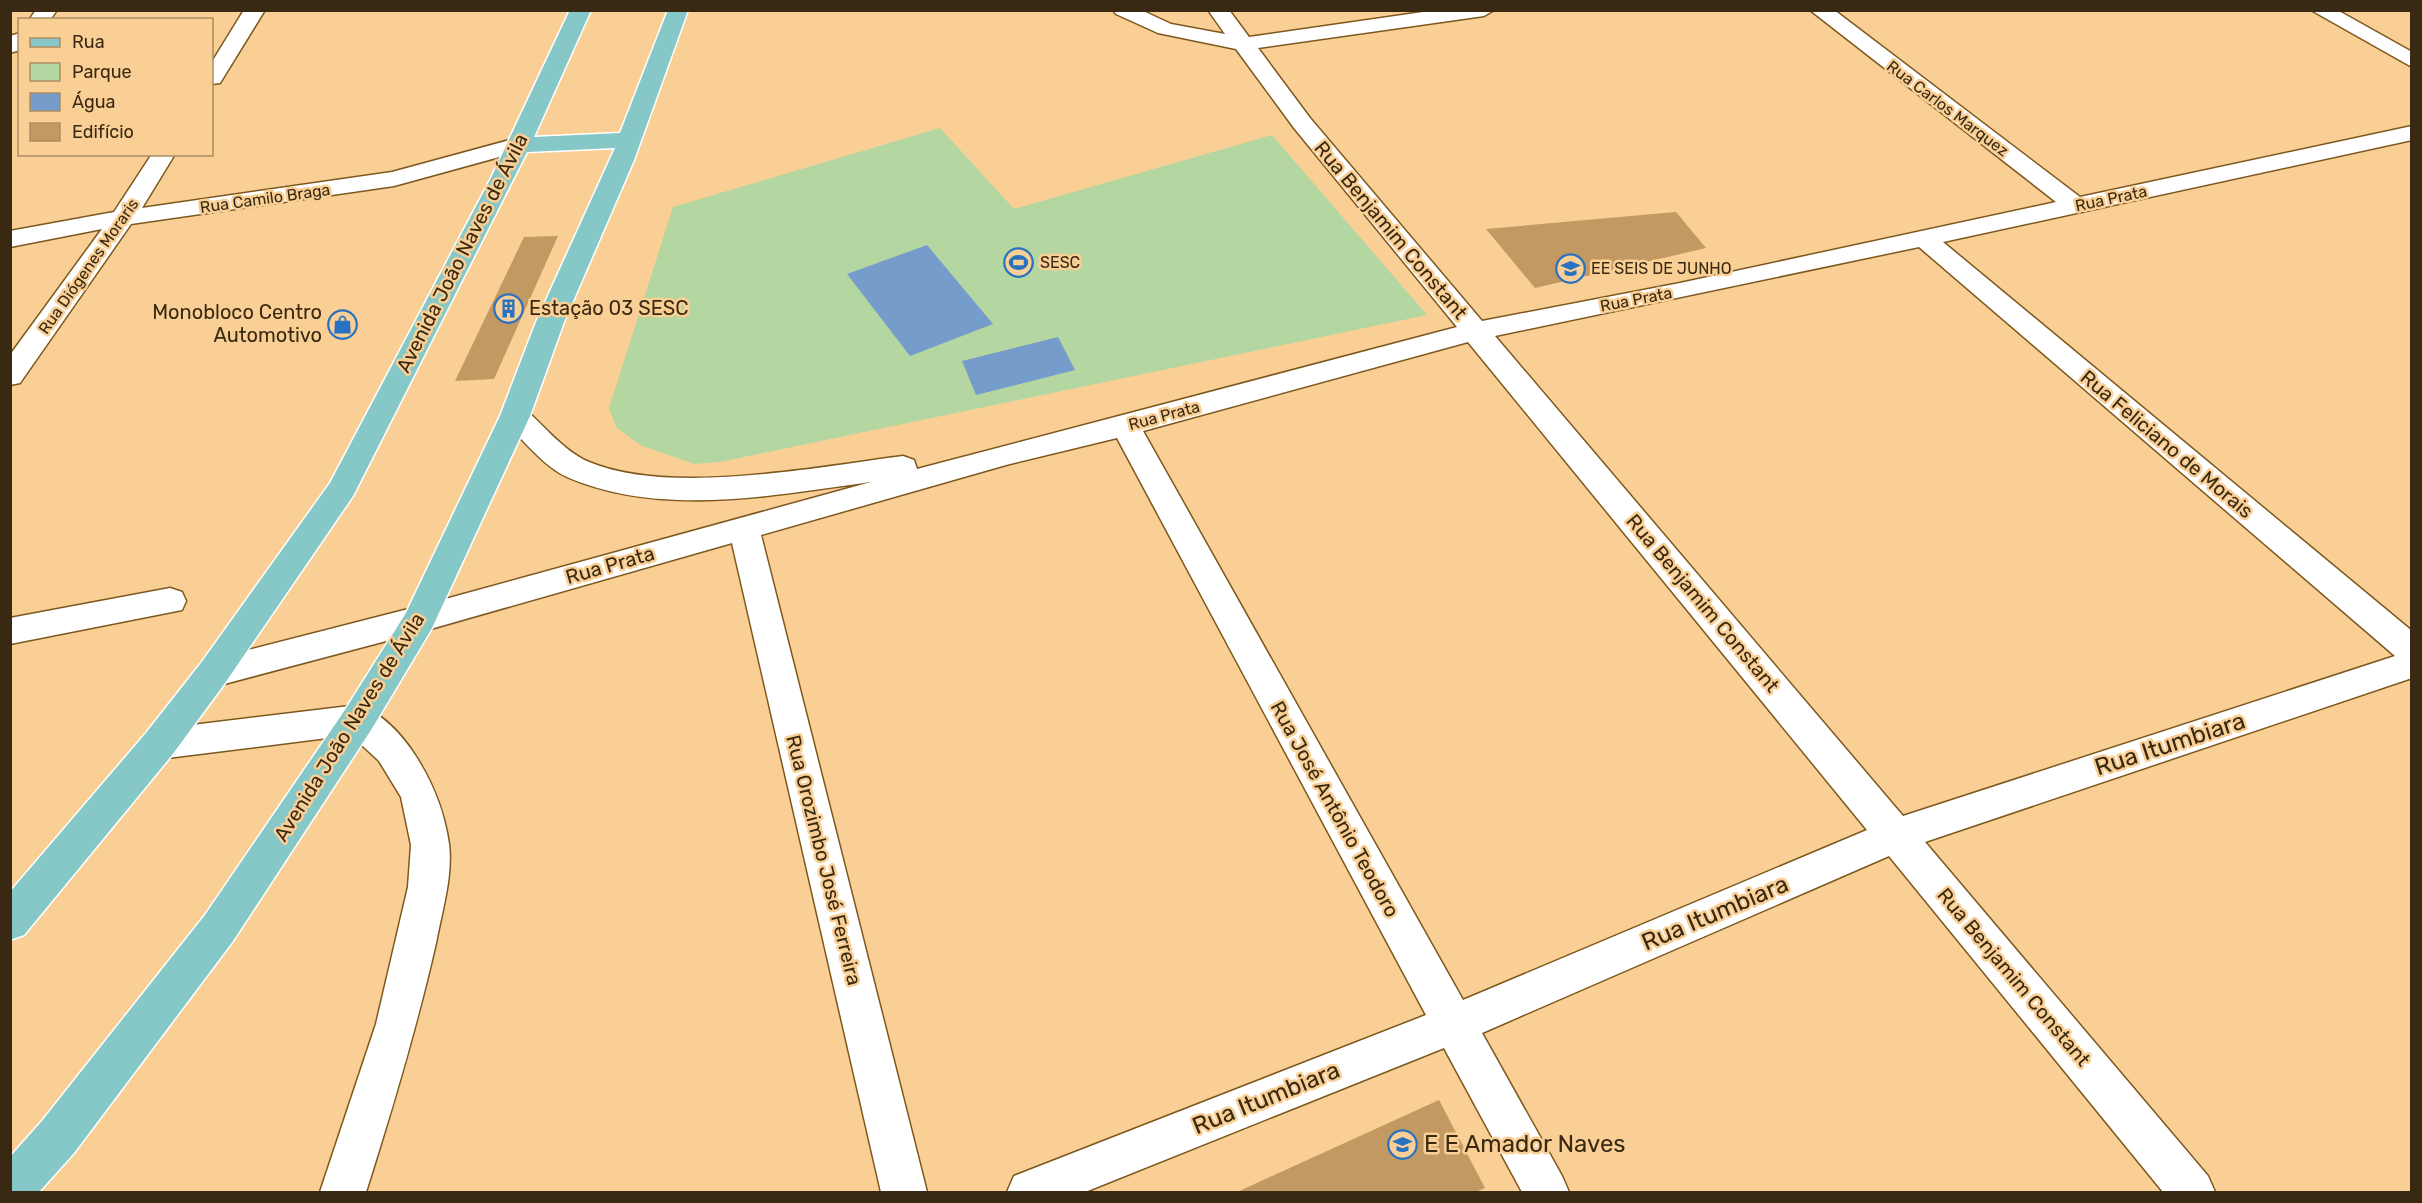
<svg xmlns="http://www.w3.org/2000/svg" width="2422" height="1203" viewBox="0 0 2422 1203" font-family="Rubik,sans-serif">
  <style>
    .green { fill: #b4d6a1 }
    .water { fill: #769ccc }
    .building { fill: #c29962 }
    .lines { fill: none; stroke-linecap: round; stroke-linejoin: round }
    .minor-casing { stroke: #7d581e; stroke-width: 3 }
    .major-casing { stroke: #fff; stroke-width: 3 }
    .minor { fill: #fff; fill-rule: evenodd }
    .major { fill: #86c7c7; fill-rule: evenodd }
    .labels { text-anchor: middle; stroke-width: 5; stroke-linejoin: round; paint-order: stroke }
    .far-street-label { font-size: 16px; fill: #392912; stroke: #f9cf95 }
    .far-poi-label { font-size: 16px; fill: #392912; stroke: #f9cf95; text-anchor: start }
    .street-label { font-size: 20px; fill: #392912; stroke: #f9cf95 }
    .poi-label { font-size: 20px; fill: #392912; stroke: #f9cf95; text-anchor: start }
    .near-street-label { font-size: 24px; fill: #392912; stroke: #f9cf95 }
    .near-poi-label { font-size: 24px; fill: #392912; stroke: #f9cf95; text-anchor: start }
  </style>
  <rect width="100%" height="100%" fill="#f9cf95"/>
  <!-- green -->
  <polygon class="green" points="940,128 1014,209 1272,135 1427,315 720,462 694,464 640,445 616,427 609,408 673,207"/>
  <!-- water -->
  <g class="water">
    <polygon points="927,245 993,324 910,356 847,274"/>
    <polygon points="1058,337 1075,370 976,395 962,361"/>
  </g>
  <!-- building -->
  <g class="building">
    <polygon points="1676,212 1706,248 1535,288 1486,229"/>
    <polygon points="558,236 494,379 455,381 524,237"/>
    <polygon points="1439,1100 1485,1188 1475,1192 1237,1192"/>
  </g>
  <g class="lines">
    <defs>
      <g id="minor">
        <polygon points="36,10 57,10 50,20 29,20"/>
        <polygon points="244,10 265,10 220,83 212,84 212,62"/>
        <path d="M1113,10H1141L1171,24L1225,34L1208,10H1229L1249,37L1437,10H1494L1484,16L1258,48L1310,118L1482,321L1680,283L2056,202L1810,10H1834L2080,197L2412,126V140L1943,242L2412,631V678L1925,842L2208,1176L2215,1192H2163L1889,856L1482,1033L1562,1176L1569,1192H1522L1444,1048L1085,1192H1007L1014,1176L1426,1015L1117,438L1006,465L761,535L927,1192H881L732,543L420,632L213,687L201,683L196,673L201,663L213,659L420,606L871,482C774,495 661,518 567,477C543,466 524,440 505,423L500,416L505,409L515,406L525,409C544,426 565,452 589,462C670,496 816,467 903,456L914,460L917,469L1457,327L1294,128L1236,49L1158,33L1116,14ZM1919,247L2395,656L1903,816L1495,336ZM1468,342L1867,830L1463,1000L1143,431Z"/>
        <polygon points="2311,10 2337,10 2412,52 2412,67"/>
        <polygon points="20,33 20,50 10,53 10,36"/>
        <polygon points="517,138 525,140 529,145 525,150 394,186 131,224 20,383 10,385 10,355 102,229 10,247 10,231 114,212 152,154 175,154 142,208 392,172"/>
        <polygon points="170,588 182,592 186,601 182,610 10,644 10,618"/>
        <path d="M358,705C382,713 402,735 415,755C433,783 444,810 449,844C453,876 442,911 436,943C417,1027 392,1110 366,1192H320L376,1024L408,887L411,845L401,797L379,761L351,735L159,759L146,755L141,744L146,733L159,729Z"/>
      </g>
      <polygon id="major" points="570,10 591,10 534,137 620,133 668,10 688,10 634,160 564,322 530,416 432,628 371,730 233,941 74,1153 39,1192 10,1192 10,1157 42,1121 205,915 345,710 406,613 500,416 536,322 615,148 527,152 353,496 225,683 172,755 24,935 10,940 10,892 146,733 201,663 330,483 491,178"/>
    </defs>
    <!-- minor casing -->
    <use href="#minor" class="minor-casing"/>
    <!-- major casing -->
    <use href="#major" class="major-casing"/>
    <!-- minor -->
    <use href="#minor" class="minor"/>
    <!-- major -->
    <use href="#major" class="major"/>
  </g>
  <!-- icons -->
  <defs>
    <symbol id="stadium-ring" viewBox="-11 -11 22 22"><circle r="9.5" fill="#f9cf95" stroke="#2971c1" stroke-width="1.5"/><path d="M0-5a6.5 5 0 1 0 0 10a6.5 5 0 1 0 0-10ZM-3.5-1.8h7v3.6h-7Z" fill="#2971c1"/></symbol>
    <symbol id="school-ring" viewBox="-11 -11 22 22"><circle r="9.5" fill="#f9cf95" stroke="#2971c1" stroke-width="1.5"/><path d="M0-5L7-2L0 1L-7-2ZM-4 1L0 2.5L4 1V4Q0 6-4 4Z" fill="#2971c1"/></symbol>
    <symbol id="building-ring" viewBox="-11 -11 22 22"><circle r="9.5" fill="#f9cf95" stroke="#2971c1" stroke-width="1.5"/><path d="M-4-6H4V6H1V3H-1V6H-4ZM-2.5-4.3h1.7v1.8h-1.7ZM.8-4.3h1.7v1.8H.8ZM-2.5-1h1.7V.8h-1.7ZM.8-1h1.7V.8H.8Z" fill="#2971c1"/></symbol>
    <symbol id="shop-ring" viewBox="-11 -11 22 22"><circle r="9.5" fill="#f9cf95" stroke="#2971c1" stroke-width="1.5"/><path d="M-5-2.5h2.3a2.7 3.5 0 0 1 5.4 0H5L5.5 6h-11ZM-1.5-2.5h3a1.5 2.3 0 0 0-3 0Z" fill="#2971c1"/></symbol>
  </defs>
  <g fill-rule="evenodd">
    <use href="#stadium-ring" x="1002" y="246" width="33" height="33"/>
    <use href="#school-ring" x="1554" y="252" width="33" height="33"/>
    <use href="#building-ring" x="492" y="292" width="33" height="33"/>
    <use href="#shop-ring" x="326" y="308" width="33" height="33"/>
    <use href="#school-ring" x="1386" y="1128" width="33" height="33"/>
  </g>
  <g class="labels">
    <!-- far-street labels -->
    <g class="far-street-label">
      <text transform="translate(1948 108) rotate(37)" y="6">Rua Carlos Marquez</text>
      <text transform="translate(265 198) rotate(-8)" y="6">Rua Camilo Braga</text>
      <text transform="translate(2111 198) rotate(-12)" y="6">Rua Prata</text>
      <text transform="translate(88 266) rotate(-55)" y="6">Rua Diógenes Moraris</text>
      <text transform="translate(1636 299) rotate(-11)" y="6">Rua Prata</text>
      <text transform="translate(1164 415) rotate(-15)" y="6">Rua Prata</text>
    </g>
    <!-- far-poi labels -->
    <g class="far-poi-label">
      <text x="1040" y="268">SESC</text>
      <text x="1591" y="274">EE SEIS DE JUNHO</text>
    </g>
    <!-- street labels -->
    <g class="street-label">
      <text transform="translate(1391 230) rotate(50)" y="7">Rua Benjamim Constant</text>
      <text transform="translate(462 253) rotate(-63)" y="7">Avenida João Naves de Ávila</text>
      <text transform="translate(2167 444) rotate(40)" y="7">Rua Feliciano de Morais</text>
      <text transform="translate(610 565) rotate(-16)" y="7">Rua Prata</text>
      <text transform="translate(1703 603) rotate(50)" y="7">Rua Benjamim Constant</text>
      <text transform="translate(349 727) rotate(-58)" y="7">Avenida João Naves de Ávila</text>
      <text transform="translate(1335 809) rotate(61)" y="7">Rua José Antônio Teodoro</text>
      <text transform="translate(824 860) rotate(76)" y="7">Rua Orozimbo José Ferreira</text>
      <text transform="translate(2014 977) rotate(50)" y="7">Rua Benjamim Constant</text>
    </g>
    <!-- poi labels -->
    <g class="poi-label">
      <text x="529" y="315">Estação 03 SESC</text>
      <text x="322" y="319" text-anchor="end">Monobloco Centro<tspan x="322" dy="23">Automotivo</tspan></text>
    </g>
    <!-- near-street labels -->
    <g class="near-street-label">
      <text transform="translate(2170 744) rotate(-18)" y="8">Rua Itumbiara</text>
      <text transform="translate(1715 913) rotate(-23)" y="8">Rua Itumbiara</text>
      <text transform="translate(1266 1098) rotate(-22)" y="8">Rua Itumbiara</text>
    </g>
    <!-- near-poi labels -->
    <g class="near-poi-label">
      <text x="1424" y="1152">E E Amador Naves</text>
    </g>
  </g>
  <!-- border -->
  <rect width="2422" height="1203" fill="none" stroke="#392912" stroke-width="24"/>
  <!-- legend -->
  <rect x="18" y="18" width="195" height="138" fill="#f9cf95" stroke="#ac8d61" stroke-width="1.5"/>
  <rect x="30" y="38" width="30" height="9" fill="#86c7c7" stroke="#ac8d61" stroke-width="1.5"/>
  <text x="72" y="48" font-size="18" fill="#392912">Rua</text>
  <rect x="30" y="63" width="30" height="18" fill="#b4d6a1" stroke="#ac8d61" stroke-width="1.5"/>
  <text x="72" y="78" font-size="18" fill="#392912">Parque</text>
  <rect x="30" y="93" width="30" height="18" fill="#769ccc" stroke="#ac8d61" stroke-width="1.5"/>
  <text x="72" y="108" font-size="18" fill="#392912">Água</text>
  <rect x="30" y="123" width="30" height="18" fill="#c29962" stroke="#ac8d61" stroke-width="1.5"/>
  <text x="72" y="138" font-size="18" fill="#392912">Edifício</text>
</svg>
